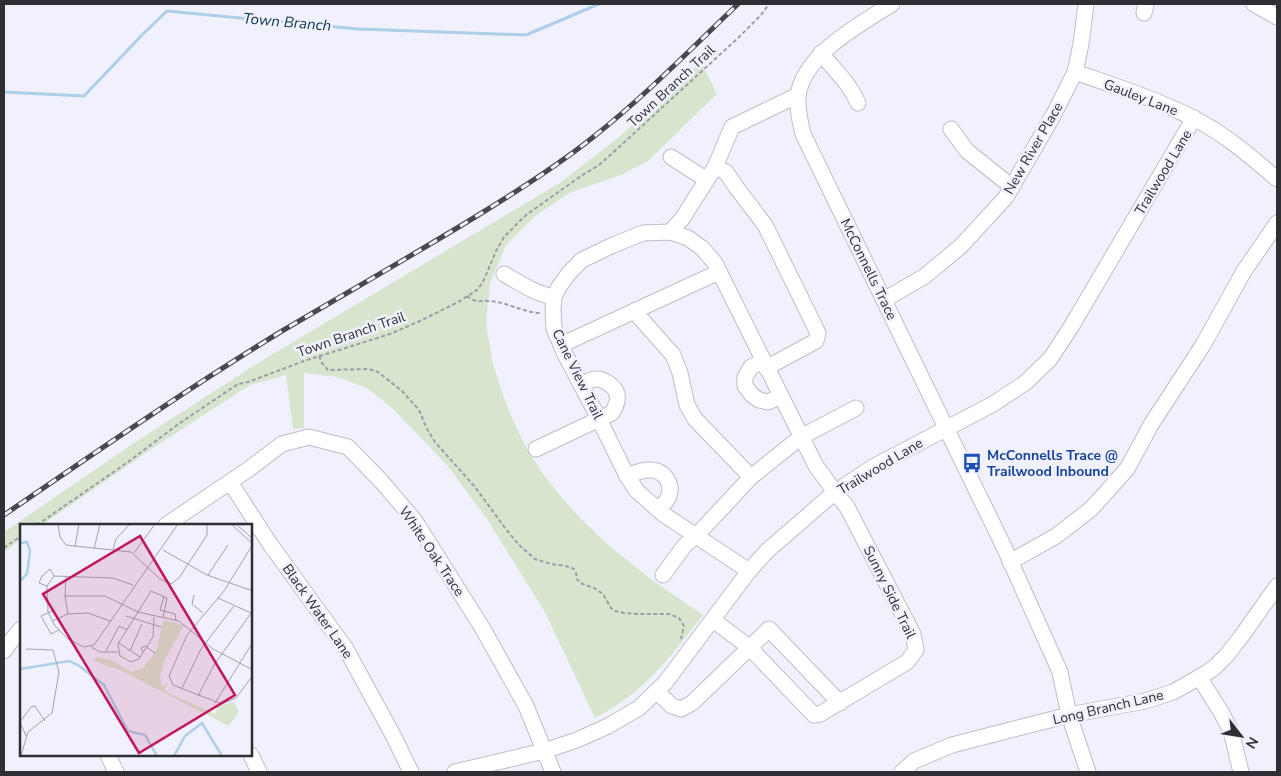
<svg xmlns="http://www.w3.org/2000/svg" width="1281" height="776" viewBox="0 0 1281 776" font-family="'Nunito Sans',sans-serif">
  <style>
    .green { fill: #d7e5cf }
    .lines { fill: none; stroke-linecap: round; stroke-linejoin: round }
    .stream { stroke: #adcfe8; stroke-width: 3 }
    .minor-casing { stroke: #bdbec9; stroke-width: 17 }
    .path { stroke: #9c9da6; stroke-width: 2; stroke-dasharray: 4 2.5; stroke-linecap: butt }
    .minor { stroke: #fff; stroke-width: 15 }
    .rail-casing { stroke: #48494e; stroke-width: 5 }
    .rail { stroke: #f0f1fd; stroke-width: 3; stroke-dasharray: 9; stroke-linecap: butt }
    .labels { text-anchor: middle; stroke-width: 5; stroke-linejoin: round; paint-order: stroke }
    .street-label { font-size: 14px; fill: #2e2f33; stroke: #f0f1fd }
    .transit-label { font-size: 14px; font-weight: bold; fill: #164399; stroke: #f0f1fd; text-anchor: start }
    .water-label { font-size: 15px; font-style: italic; fill: #06334c; stroke: #f0f1fd }
    .inset-river { fill: none; stroke: #adcfe8; stroke-width: 2.5 }
    .inset-road { fill: none; stroke: #a2a3ac; stroke-width: 1 }
    .view { fill: #c2185b; fill-opacity: 0.15; stroke: #c2185b; stroke-width: 2.5 }
    .inset-edge { fill: none; stroke: #2e2f33; stroke-width: 2.5 }
  </style>
  <rect width="100%" height="100%" fill="#f0f1fd"/>
  <!-- green -->
  <path class="green" d="M701,62L717,94L648,161L623,174L569,193L534,217L506,245L490,283L486,323L492,360L501,390L512,418L526,447L543,474L563,499L579,517L607,544L652,580L703,615C682,641 662,669 637,690C624,701 610,710 595,718L546,614L487,519L447,465L392,408L367,388L337,377L304,373V428L293,429L286,375L250,385L156,446L42,525H21V539L4,552V532L137,441L258,363L561,182L619,137Z"/>
  <g class="lines">
    <!-- stream -->
    <polyline class="stream" points="4,92 84,96 142,35 167,11 358,29 526,35 599,4"/>
    <defs>
      <g id="minor">
        <path d="M892,4C860,24 803,55 798,96C797,109 800,121 803,134L1004,547L1060,672L1069,715L1088,772"/>
        <polyline points="1254,4 1277,17"/>
        <polyline points="1144,13 1146,4"/>
        <path d="M821,53C834,70 849,82 858,103"/>
        <path d="M1075,72C1115,86 1156,99 1193,118C1225,134 1251,157 1277,179"/>
        <polyline points="951,129 967,151 1012,187"/>
        <polyline points="671,157 707,180"/>
        <polyline points="715,167 726,172 736,187 765,225 818,333 816,341 766,368"/>
        <polyline points="670,232 682,219 715,167 732,127 798,95"/>
        <path d="M504,274C520,283 536,294 554,297"/>
        <polyline points="884,300 925,276 961,246 1006,197 1054,114 1075,72 1081,44 1086,4"/>
        <polyline points="634,311 673,355 680,373 687,405 695,419 751,477"/>
        <polyline points="561,345 719,272"/>
        <polyline points="763,361 751,367 745,377 745,386 752,395 759,400 768,402 781,396"/>
        <path d="M536,449L612,413C615,408 619,401 617,394C615,386 604,379 596,379C591,379 585,383 581,385"/>
        <path d="M627,476C635,473 642,469 650,470C665,470 674,485 668,498C666,503 661,506 657,509"/>
        <polyline points="230,482 270,544 346,649 394,737 411,772"/>
        <polyline points="166,525 249,469 282,444 309,437 348,447 382,482 415,521 483,629 526,706 553,772"/>
        <polyline points="1010,562 1056,536 1091,509 1127,469 1152,423 1203,345 1244,271 1277,223"/>
        <polyline points="663,575 685,545 696,536 751,477 801,437 856,408"/>
        <polyline points="713,620 749,647 814,715 820,714 907,662 916,650 913,634 847,507 835,492 816,466 715,263 702,248 688,238 670,232 643,233 611,246 582,260 569,273 559,287 554,297 553,309 554,329 565,354 599,419 627,476 637,491 663,514 749,571"/>
        <polyline points="4,651 14,637 21,629"/>
        <polyline points="1199,677 1221,712 1231,731 1241,772"/>
        <polyline points="656,691 672,706 681,709 692,703 769,629 840,703"/>
        <polyline points="108,755 116,772"/>
        <polyline points="251,755 259,772"/>
        <polyline points="455,772 544,751 577,740 608,726 639,708 665,683 749,571 767,551 835,492 873,467 993,404 1025,383 1050,359 1071,327 1194,118"/>
        <polyline points="902,772 914,761 952,745 1069,715 1145,701 1173,692 1205,674 1215,667 1226,656 1241,637 1277,586"/>
      </g>
    </defs>
    <!-- minor casing -->
    <use href="#minor" class="minor-casing"/>
    <!-- path -->
    <g class="path">
      <path d="M467,296C477,304 479,300 490,301C507,302 524,313 541,313"/>
      <polyline points="319,356 322,363 328,370 369,369 378,372 402,391 419,410 427,429 435,442 475,487 505,528 519,545 535,559 551,564 566,566 574,569 576,573 577,579 580,583 594,588 603,594 611,608 615,611 624,613 638,614 669,614 679,618 684,626 681,639"/>
      <polyline points="37,525 128,462 177,425 238,384 248,382 304,361 390,334 420,321 460,301 477,290 483,282 496,251 504,237 526,215 581,176 599,165 617,149 738,38 761,15 769,4"/>
      <polyline points="4,548 21,536"/>
    </g>
    <!-- minor -->
    <use href="#minor" class="minor"/>
    <defs>
      <path id="rail" d="M4,515C96,452 187,389 282,331C348,292 415,254 480,214C519,190 557,166 592,138C644,97 691,49 738,4"/>
    </defs>
    <!-- rail casing -->
    <use href="#rail" class="rail-casing"/>
    <!-- rail -->
    <use href="#rail" class="rail"/>
  </g>
  <!-- icons -->
  <defs>
    <symbol id="bus-bare" viewBox="-9 -9 18 18"><path d="M-5-6H5V4H4V6H2V4H-2V6H-4V4H-5ZM-3.5-4V0h7V-4ZM-3.5 1.2v1.5H-2V1.2ZM2 1.2v1.5H3.5V1.2Z" fill="#1a4fb4" stroke="#f0f1fd" stroke-width="2.5" paint-order="stroke"/></symbol>
  </defs>
  <g fill-rule="evenodd">
    <use href="#bus-bare" x="958" y="449" width="28" height="28"/>
  </g>
  <g class="labels">
    <!-- street labels -->
    <g class="street-label">
      <text transform="translate(671 86) rotate(-43)" y="5">Town Branch Trail</text>
      <text transform="translate(1141 97) rotate(21)" y="5">Gauley Lane</text>
      <text transform="translate(1033 148) rotate(-60)" y="5">New River Place</text>
      <text transform="translate(1163 172) rotate(-59)" y="5">Trailwood Lane</text>
      <text transform="translate(869 269) rotate(64)" y="5">McConnells Trace</text>
      <text transform="translate(351 334) rotate(-19)" y="5">Town Branch Trail</text>
      <text transform="translate(578 374) rotate(64)" y="5">Cane View Trail</text>
      <text transform="translate(880 466) rotate(-31)" y="5">Trailwood Lane</text>
      <text transform="translate(432 551) rotate(56)" y="5">White Oak Trace</text>
      <text transform="translate(890 592) rotate(64)" y="5">Sunny Side Trail</text>
      <text transform="translate(318 611) rotate(55)" y="5">Black Water Lane</text>
      <text transform="translate(1108 707) rotate(-13)" y="5">Long Branch Lane</text>
    </g>
    <!-- transit labels -->
    <g class="transit-label">
      <text x="987" y="460">McConnells Trace @<tspan x="987" dy="16">Trailwood Inbound</tspan></text>
    </g>
    <!-- water labels -->
    <g class="water-label">
      <text transform="translate(287 22) rotate(5)" y="5">Town Branch</text>
    </g>
  </g>
  <!-- overview -->
  <g transform="translate(20 524)">
    <rect width="232" height="232" fill="#f0f1fd"/>
    <path d="M143,96L164,101L143,139L140,154L142,163L149,159L144,165L148,169L193,189H196L197,182L214,178L219,187L209,202L100,146L74,137L77,133L91,136L112,148L123,144L137,126Z" fill="#d7e5cf"/>
    <path class="inset-river" d="M0,19L7,18L10,27L7,50L0,57M0,145L49,137L58,141L84,161L108,207L125,211L137,232M154,232L165,212L182,199L202,232"/>
    <path class="inset-road" d="M38,0L40,13L46,21L111,28L140,55L151,60L159,54L187,11V0M211,0L233,20M216,0L233,15M233,20L204,67L167,111L149,152L153,161L202,180L216,174L233,151M55,23L59,0M74,25L80,0M93,26L96,15L110,0M143,26L187,51L233,67M114,29L135,0M188,51L208,21M46,53L45,72L48,90M113,61L93,54L34,52L27,62L28,88L35,102L48,115L64,123L74,121L158,0M27,62L19,59L22,52L30,45L34,52M174,71L172,80L183,89M45,72H85L118,88L159,97L193,125L233,146M144,72L140,86L155,90L156,96M198,74L231,89M35,86L21,92L31,110L39,106M106,92L141,103M134,93L133,113L119,135L111,138L100,132L98,120L131,67L147,74L143,94M32,97L48,90L68,89L90,97M99,119L120,133M71,123L80,128H98M86,127L99,102L107,106M110,127L122,100M123,128L121,124L125,122L135,129M162,164L181,125L214,82M178,172L194,141L231,89M195,179L233,118M6,212L0,198L11,183L15,182L25,197M1,232L8,208L32,189L39,148L33,126L6,125"/>
    <path class="view" d="M120,12L215,171L119,229L23,70Z"/>
    <rect width="232" height="232" class="inset-edge"/>
  </g>
  <!-- border -->
  <rect width="1281" height="776" fill="none" stroke="#2e2f33" stroke-width="10"/>
  <!-- north arrow -->
  <g transform="translate(1241 736) rotate(121)" stroke="#f0f1fd" stroke-width="4" paint-order="stroke">
  <path d="M0-4L9 19L0 12L-9 19Z" fill="#2e2f33"/>
  <text y="-8" font-size="14" font-weight="bold" text-anchor="middle" fill="#2e2f33">N</text>
  </g>
</svg>
